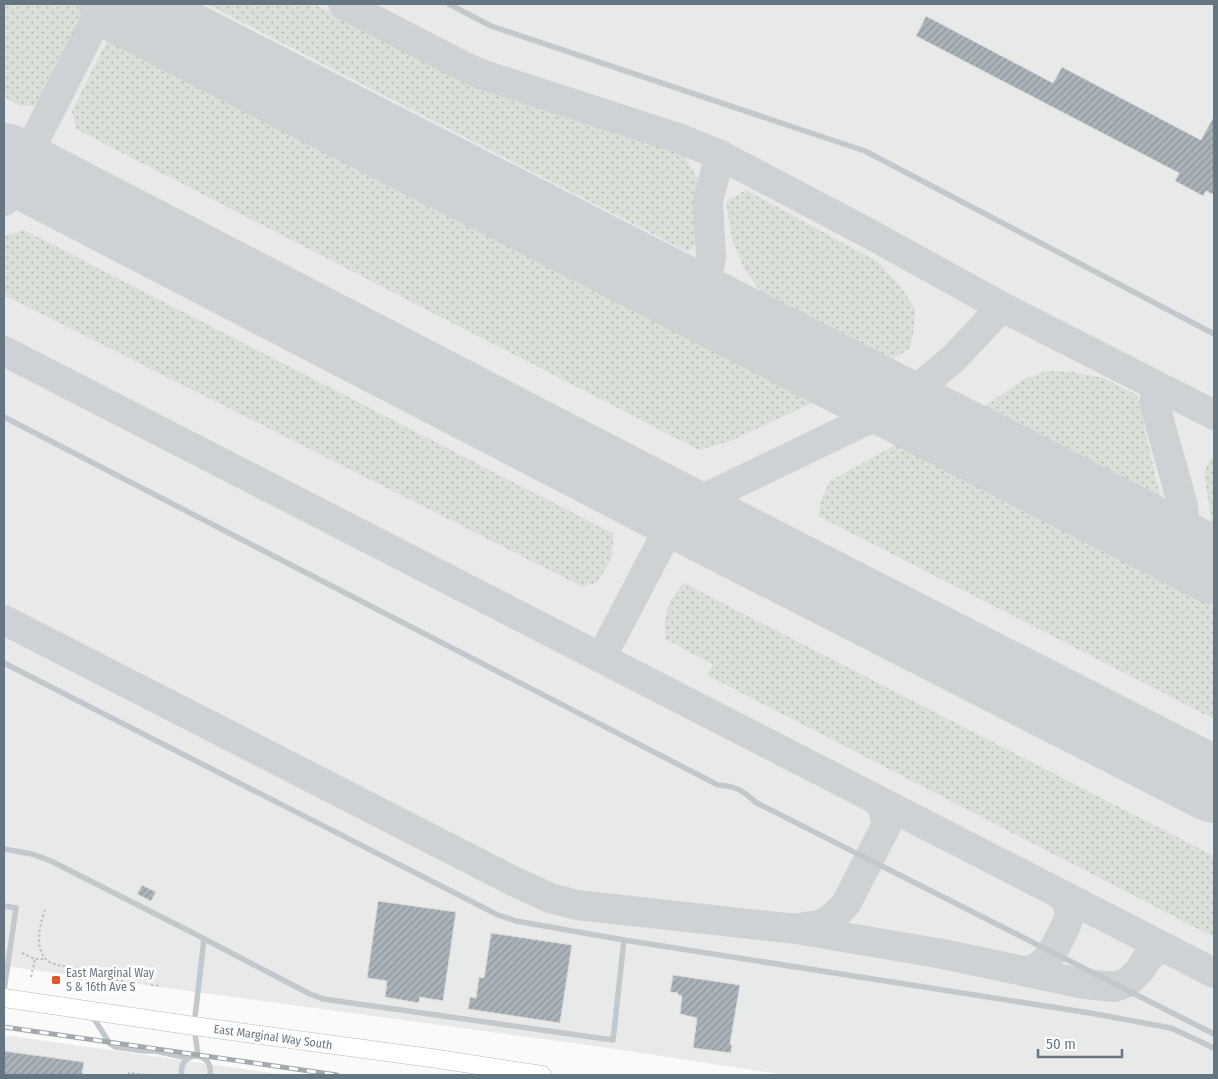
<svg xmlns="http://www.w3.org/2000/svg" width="1218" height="1079" viewBox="0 0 1218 1079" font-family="'Fira Sans Condensed',sans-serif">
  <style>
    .built { fill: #e8e9e9 }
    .grass { fill: url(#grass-dots) }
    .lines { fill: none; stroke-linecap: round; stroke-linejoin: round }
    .taxiway { stroke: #ced2d4; stroke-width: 30 }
    .runway { stroke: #ced2d4; stroke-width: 76 }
    .building { fill: url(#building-hatch); stroke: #dcdcda }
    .primary-casing { stroke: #b5babe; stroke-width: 19 }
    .path { stroke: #bbbfc2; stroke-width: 2; stroke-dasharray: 2.5 2.5; stroke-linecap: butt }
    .lane { stroke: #c3c8cc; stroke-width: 5.5 }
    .primary { stroke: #fff; stroke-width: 18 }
    .rail-casing { stroke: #a2aab0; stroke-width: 5 }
    .rail { stroke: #fff; stroke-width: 3; stroke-dasharray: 9; stroke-linecap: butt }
    .poi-dot { fill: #e4572e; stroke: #fff; stroke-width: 2 }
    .labels { text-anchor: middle; stroke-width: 5; stroke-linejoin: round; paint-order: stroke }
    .poi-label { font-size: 12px; fill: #657683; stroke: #fff; text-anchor: start }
    .street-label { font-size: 12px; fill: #657683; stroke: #fff }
  </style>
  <defs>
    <pattern id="grass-dots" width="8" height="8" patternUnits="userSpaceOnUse" patternTransform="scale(1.25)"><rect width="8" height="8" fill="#dadfd7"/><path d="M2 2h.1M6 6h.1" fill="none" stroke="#b4b9b4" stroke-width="1.8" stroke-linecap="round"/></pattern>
    <pattern id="building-hatch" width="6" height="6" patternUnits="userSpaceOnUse" patternTransform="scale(1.25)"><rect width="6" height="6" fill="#aab3b9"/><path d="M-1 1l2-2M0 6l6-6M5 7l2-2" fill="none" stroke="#8e969c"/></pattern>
  </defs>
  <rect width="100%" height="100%" fill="#fafaf8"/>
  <!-- built -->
  <g class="built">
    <polygon points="4,4 1214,4 1214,1075 786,1075 595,1046 4,966"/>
    <polygon points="4,1035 285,1075 4,1075"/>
  </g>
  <!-- grass -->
  <g class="grass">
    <polygon points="4,4 89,4 40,106 20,106 4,97"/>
    <polygon points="207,4 314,4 469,84 661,146 684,156 699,181 701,226 699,243 688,252"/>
    <polygon points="108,39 818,400 733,440 699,450 76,129 72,111"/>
    <polygon points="746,190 878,262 901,287 915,309 914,327 910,348 893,359 762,293 744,269 732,240 726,201"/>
    <polygon points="24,230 614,534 611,560 597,582 583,587 4,295 4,236"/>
    <polygon points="1046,371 1073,372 1103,378 1137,395 1162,504 980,409 1025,379"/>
    <polygon points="901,442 1214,603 1214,719 818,516 822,498 830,481"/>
    <polygon points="1211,458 1214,458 1214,533 1213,532 1204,472"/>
    <path d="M684,583L1214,856V937L707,675L713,665L666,639C663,615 667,602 684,583Z"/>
  </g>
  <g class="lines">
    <!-- taxiway -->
    <g class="taxiway">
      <polyline points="343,4 465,67 481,74 678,138 720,155 868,233 1002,307 1214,415"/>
      <polyline points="130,10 133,4"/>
      <polyline points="4,201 104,4"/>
      <polyline points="703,305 711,256 708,201 720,155"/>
      <polyline points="4,351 1214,973"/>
      <polyline points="1160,388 1156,394 1154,402 1183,506 1186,537 1181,549"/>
      <polyline points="4,620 513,881 550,898 577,905 796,929 943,954 1084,984 1115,987 1128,982 1140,970 1146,960 1152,954 1159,950 1166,948"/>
      <polyline points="601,658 678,511 898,405 953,359 1002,307"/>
      <polyline points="799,928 818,925 831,919 846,904 886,826 884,810 878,801"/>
      <path d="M1027,972C1034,969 1042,966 1047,959C1052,954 1069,922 1069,916C1070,907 1066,901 1061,894"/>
    </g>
    <!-- runway -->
    <g class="runway">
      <polyline points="117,4 1214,566"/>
      <polyline points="4,161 678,511 1214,785"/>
    </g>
  </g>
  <!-- building -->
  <g class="building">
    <polygon points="926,16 1053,83 1062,67 1201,140 1214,116 1214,195 1206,191 1203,196 1175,181 1179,173 916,36"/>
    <polygon points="142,885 156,892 151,901 137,894"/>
    <polygon points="378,901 456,912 443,1001 420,997 419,1003 385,997 387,981 367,978"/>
    <polygon points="491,933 572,945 560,1023 468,1009 470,997 476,998 479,977 484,978"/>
    <polygon points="673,975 740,985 730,1044 732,1045 731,1053 693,1048 697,1018 680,1014 682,996 678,995 678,993 670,992"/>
    <polygon points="4,1051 84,1062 82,1075 4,1075"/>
  </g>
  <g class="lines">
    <defs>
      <polyline id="primary" points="4,998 194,1026 438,1059 542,1075"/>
    </defs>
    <!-- primary casing -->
    <use href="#primary" class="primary-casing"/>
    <!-- path -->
    <g class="path">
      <path d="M45,910C39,925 33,956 52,963C61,967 73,967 83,969L80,984"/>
      <polyline points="22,953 35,959 44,959"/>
      <polyline points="81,976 123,981"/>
      <polyline points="31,977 35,959"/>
      <polyline points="151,985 161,986"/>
      <polyline points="129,1075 129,1073 147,1075"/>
    </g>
    <!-- lane -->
    <g class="lane">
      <polyline points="449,4 491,26 865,151 1214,334"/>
      <path d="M4,417L718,785C735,786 743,790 755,802L1214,1034"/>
      <polyline points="4,663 498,915 516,921 624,940 1090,1013 1171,1028 1214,1048"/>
      <polyline points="4,849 32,854 51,861 195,934 310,994 323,999 613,1040 624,940"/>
      <polyline points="4,906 16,908 4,990"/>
      <polyline points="91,1014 110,1044 115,1047 144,1051 155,1051 188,1058"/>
      <polyline points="198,1056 194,1026 204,939"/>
      <path d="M182,1075C177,1051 214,1049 210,1075"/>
    </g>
    <!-- primary -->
    <use href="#primary" class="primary"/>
    <defs>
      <polyline id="rail" points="4,1027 337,1075"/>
    </defs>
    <!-- rail casing -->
    <use href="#rail" class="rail-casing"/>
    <!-- rail -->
    <use href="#rail" class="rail"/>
  </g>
  <!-- markers -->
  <rect class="poi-dot" x="51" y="975" width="10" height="10" rx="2.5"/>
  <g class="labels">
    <!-- poi labels -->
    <g class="poi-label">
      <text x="66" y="977">East Marginal Way<tspan x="66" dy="14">S &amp; 16th Ave S</tspan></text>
    </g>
    <!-- street labels -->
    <g class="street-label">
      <text transform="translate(273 1037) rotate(8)" y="4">East Marginal Way South</text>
    </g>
  </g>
  <!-- border -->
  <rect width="1218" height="1079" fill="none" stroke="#657683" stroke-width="10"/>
  <!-- scale -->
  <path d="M1038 1049v8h84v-8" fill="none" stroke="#657683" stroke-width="2.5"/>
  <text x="1046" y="1049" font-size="15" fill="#657683" stroke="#ffffff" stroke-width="4" paint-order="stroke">50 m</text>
</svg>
